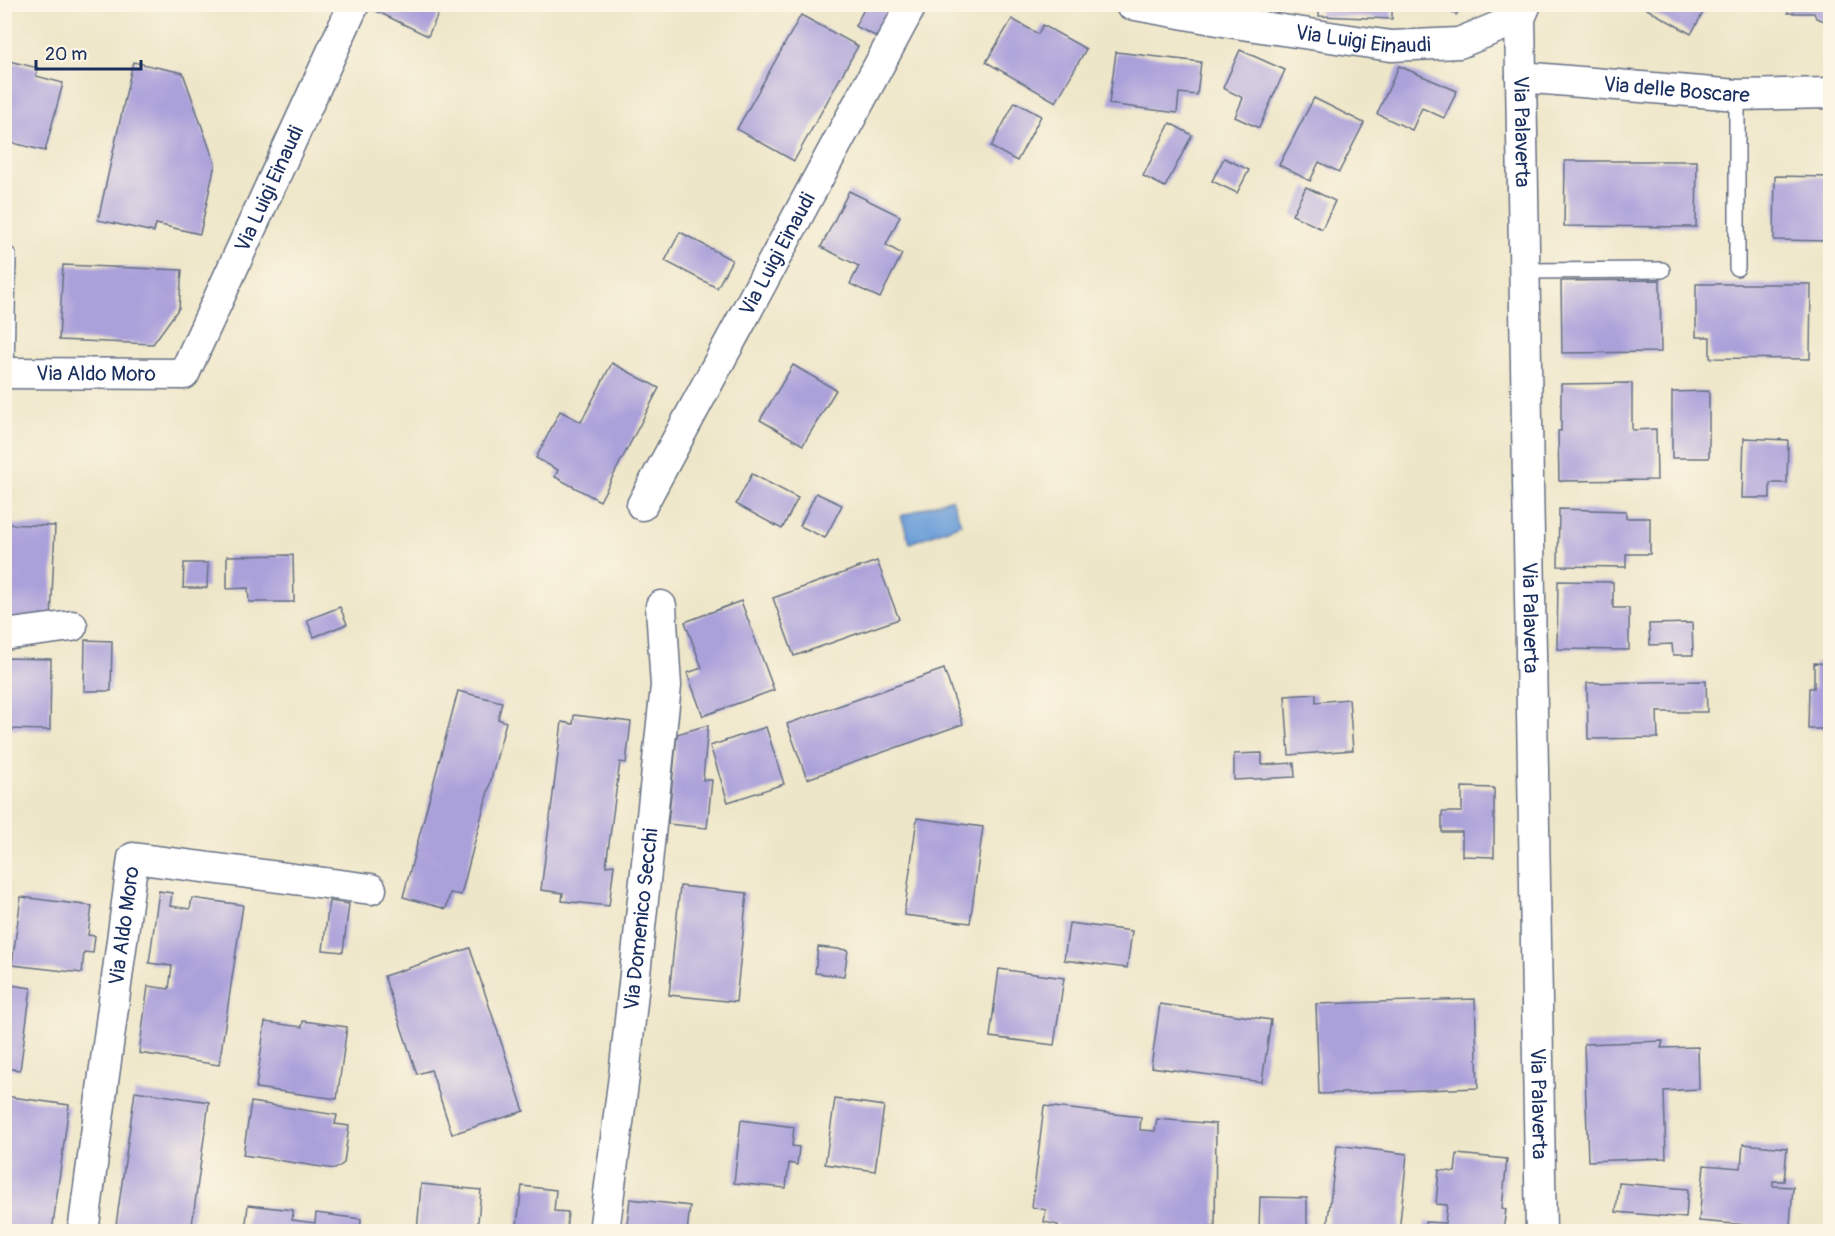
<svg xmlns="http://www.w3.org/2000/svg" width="1835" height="1236" viewBox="0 0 1835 1236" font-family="Pangolin,sans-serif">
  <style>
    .water { fill: #6d9fd8; stroke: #44679b; stroke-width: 1.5 }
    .building { fill: #aaa0da }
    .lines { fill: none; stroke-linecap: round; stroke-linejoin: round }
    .lane-casing { stroke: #656f83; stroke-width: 18 }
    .street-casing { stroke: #656f83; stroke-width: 33 }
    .lane { stroke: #fff; stroke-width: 15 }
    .street { stroke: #fff; stroke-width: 30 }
    .labels { text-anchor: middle; stroke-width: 4.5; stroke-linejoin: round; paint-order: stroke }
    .street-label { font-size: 21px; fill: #1b2f5e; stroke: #fcf5e5 }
  </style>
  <rect width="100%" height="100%" fill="#fcf5e5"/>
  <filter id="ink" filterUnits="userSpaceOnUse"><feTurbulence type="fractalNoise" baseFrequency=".0167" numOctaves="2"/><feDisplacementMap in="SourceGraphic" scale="12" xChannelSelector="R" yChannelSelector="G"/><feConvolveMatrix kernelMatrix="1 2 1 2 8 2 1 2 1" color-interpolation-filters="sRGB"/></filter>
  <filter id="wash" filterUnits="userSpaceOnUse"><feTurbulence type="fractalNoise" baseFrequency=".008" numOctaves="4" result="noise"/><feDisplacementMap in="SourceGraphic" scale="24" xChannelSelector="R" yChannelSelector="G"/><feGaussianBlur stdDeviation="1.35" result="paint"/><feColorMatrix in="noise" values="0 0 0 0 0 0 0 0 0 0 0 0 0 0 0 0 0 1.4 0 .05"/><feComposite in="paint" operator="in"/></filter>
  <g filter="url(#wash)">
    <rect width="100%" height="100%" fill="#eee6c8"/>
    <!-- water -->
    <polygon class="water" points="952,498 961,524 910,543 901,516"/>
    <g id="blocks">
      <!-- building -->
      <g class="building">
        <polygon points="371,4 443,4 428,36 370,8"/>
        <polygon points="867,4 896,4 879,38 855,26"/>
        <polygon points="1319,4 1392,4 1392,19 1319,16"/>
        <polygon points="1443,4 1465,4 1456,15"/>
        <polygon points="1638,4 1708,4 1691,34"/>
        <polygon points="1788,5 1830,5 1830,23 1816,18 1814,13 1788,13"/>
        <polygon points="801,15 858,46 794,161 737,129"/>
        <polygon points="1012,19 1038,34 1043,25 1086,49 1056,102 986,62"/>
        <polygon points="1240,50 1285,70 1259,128 1235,117 1243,98 1223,88"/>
        <polygon points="1116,52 1201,62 1197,95 1179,93 1177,113 1109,104"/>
        <polygon points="5,60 38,68 36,76 63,83 45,151 5,141"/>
        <polygon points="133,62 183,73 215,164 200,234 156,224 154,232 98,220"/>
        <polygon points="1399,66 1457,91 1444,118 1422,108 1412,130 1377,114"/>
        <polygon points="1314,98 1364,123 1339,172 1319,162 1310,181 1279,165"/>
        <polygon points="1015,102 1041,116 1017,161 991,147"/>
        <polygon points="1170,123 1192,135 1165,187 1143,176"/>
        <polygon points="1224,158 1249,170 1237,193 1212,181"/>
        <polygon points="1565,161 1697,161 1696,227 1564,226"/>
        <polygon points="1775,176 1830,177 1830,241 1774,240"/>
        <polygon points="1306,187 1335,201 1322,229 1292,215"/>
        <polygon points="849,191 900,216 886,245 902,254 880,298 850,284 859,266 821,247"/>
        <polygon points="680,232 732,260 717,288 665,261"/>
        <polygon points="63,265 182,270 179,308 153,344 59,340"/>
        <polygon points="1660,280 1661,352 1562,353 1561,281"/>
        <polygon points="1696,284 1811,284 1810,359 1710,358 1710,337 1696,337"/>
        <polygon points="612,363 659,388 600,501 555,477 558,470 536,458 560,411 581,422"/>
        <polygon points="793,365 836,390 803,445 760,420"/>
        <polygon points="1632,383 1632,430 1656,429 1657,480 1559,481 1558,431 1561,431 1561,384"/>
        <polygon points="1709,391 1709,458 1672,458 1672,392"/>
        <polygon points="1744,438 1788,440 1787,483 1770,483 1770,498 1742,498"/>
        <polygon points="752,474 798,498 782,529 736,504"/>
        <polygon points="816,493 842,505 825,538 800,526"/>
        <polygon points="1559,509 1626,511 1626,518 1650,518 1650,554 1626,554 1626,567 1558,566"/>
        <polygon points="4,524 55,526 51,620 4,618"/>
        <polygon points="293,555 294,602 249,602 248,588 227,589 227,556"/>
        <polygon points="877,561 899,619 794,656 773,598"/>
        <polygon points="184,563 208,563 207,588 183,588"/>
        <polygon points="1558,581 1613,582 1613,608 1629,608 1629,650 1557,649"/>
        <polygon points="741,601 774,690 703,716 687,673 702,668 685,622"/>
        <polygon points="340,607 347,624 314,637 307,620"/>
        <polygon points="1692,623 1693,655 1673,655 1672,644 1650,645 1649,624"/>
        <polygon points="85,640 112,641 111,691 84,691"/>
        <polygon points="4,658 51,659 50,730 4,729"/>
        <polygon points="1814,663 1830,664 1830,729 1808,729 1809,688 1814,688"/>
        <polygon points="944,669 963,724 807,779 787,724"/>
        <polygon points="1706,681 1707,712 1657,712 1658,738 1588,739 1587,683"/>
        <polygon points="458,691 502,702 498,719 506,722 461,895 450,893 446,909 403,897"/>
        <polygon points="1316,694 1316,702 1349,699 1353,750 1289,755 1285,696"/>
        <polygon points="574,715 631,722 626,763 620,762 606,866 614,865 609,906 562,901 563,893 541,890 562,722 573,724"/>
        <polygon points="708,725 703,780 712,780 707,828 668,824 677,734"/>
        <polygon points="766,727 784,784 728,802 710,746"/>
        <polygon points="1262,753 1262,765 1294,763 1295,777 1234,780 1234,754"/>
        <polygon points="1462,787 1494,788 1494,857 1462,856 1462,832 1442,832 1442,812 1462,812"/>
        <polygon points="917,818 983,827 970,923 904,915"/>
        <polygon points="680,886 747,893 736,1002 669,995"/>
        <polygon points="159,891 172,893 170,906 190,909 192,898 243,905 219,1065 139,1053 148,986 169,989 172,966 149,963"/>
        <polygon points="21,897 92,906 88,935 95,936 93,953 84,952 82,973 12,965"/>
        <polygon points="329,901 349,904 343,952 323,950"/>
        <polygon points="1069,923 1132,931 1127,968 1064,960"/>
        <polygon points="818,947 848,950 844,976 815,973"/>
        <polygon points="470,948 524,1111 452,1134 431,1070 417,1074 384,976"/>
        <polygon points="999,969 1064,978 1054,1045 990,1037"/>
        <polygon points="4,984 31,988 20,1070 4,1068"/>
        <polygon points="1475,999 1478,1088 1319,1094 1316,1004"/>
        <polygon points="1160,1004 1271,1020 1262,1082 1151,1067"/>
        <polygon points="303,1021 347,1027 337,1099 256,1088 265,1022 302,1027"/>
        <polygon points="1663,1041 1661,1048 1698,1047 1699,1089 1664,1091 1666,1158 1588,1161 1584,1044"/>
        <polygon points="135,1091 209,1102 191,1232 115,1232"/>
        <polygon points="4,1096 69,1105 52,1232 4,1232"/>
        <polygon points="835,1099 884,1106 875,1171 825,1164"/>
        <polygon points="251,1102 337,1115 335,1124 349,1126 344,1163 335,1169 243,1155"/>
        <polygon points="1044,1106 1141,1117 1140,1130 1155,1131 1157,1119 1216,1124 1215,1226 1207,1226 1207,1232 1058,1232 1058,1225 1044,1222 1046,1210 1032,1207"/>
        <polygon points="741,1120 794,1127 792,1146 799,1147 797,1165 789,1163 786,1188 734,1183"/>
        <polygon points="1743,1144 1787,1148 1784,1181 1773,1181 1773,1186 1793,1187 1790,1225 1795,1226 1795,1232 1757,1232 1758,1226 1699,1221 1704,1165 1741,1168"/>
        <polygon points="1337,1145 1407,1154 1399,1232 1368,1232 1327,1227"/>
        <polygon points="1457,1154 1507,1159 1502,1208 1506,1209 1503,1232 1424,1232 1425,1222 1445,1223 1447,1205 1436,1204 1439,1170 1455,1172"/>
        <polygon points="1619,1183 1688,1189 1686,1218 1616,1212"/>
        <polygon points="421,1184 481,1190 477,1232 417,1232"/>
        <polygon points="522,1186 556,1190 554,1211 568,1212 566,1232 516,1232"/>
        <polygon points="1260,1197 1307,1198 1307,1232 1259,1232"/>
        <polygon points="630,1199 690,1206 687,1232 626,1232"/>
        <polygon points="248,1205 293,1210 292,1220 315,1223 316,1213 361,1219 360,1232 245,1232"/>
      </g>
    </g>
  </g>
  <g filter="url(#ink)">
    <use href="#blocks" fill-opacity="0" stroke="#656f83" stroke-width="1.5"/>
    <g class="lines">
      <defs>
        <g id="lane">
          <polyline points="1737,268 1737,95"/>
          <polyline points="1526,271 1662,270"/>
          <polyline points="6,373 8,255"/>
        </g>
        <g id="street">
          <path id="s1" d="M1130,4L1235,23L1391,46L1459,43L1520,18"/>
          <path id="s2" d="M1526,4L1520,18L1541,1232"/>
          <path id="s3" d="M1521,77L1737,95L1830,93"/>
          <path id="s4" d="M4,373L184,374L354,4"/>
          <path id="s5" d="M642,505L912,4"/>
          <polyline points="4,635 72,626"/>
          <path id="s6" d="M83,1232L133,858L371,889"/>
          <path id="s7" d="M604,1232L624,1076L666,686L661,606"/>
        </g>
      </defs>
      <!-- lane casing -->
      <use href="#lane" class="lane-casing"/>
      <!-- street casing -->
      <use href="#street" class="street-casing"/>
      <!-- lane -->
      <use href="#lane" class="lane"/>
      <!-- street -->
      <use href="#street" class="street"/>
    </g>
  </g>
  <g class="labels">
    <!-- street labels -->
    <g class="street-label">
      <text dy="7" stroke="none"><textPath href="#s1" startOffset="236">Via Luigi Einaudi</textPath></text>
      <text dy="7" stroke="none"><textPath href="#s3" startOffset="156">Via delle Boscare</textPath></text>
      <text dy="7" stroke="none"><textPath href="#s2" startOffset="129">Via Palaverta</textPath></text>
      <text dy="7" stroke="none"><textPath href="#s4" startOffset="384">Via Luigi Einaudi</textPath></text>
      <text dy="7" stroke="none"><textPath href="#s5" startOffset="285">Via Luigi Einaudi</textPath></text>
      <text dy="7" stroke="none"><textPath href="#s4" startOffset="92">Via Aldo Moro</textPath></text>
      <text dy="7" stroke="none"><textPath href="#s2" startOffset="615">Via Palaverta</textPath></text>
      <text dy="7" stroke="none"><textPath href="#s7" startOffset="315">Via Domenico Secchi</textPath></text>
      <text dy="7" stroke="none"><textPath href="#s6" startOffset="309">Via Aldo Moro</textPath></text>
      <text dy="7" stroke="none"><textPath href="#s2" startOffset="1101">Via Palaverta</textPath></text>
    </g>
  </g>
  <!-- margin -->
  <rect width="1835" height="1236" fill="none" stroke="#fcf5e5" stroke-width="24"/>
  <!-- scale -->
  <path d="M36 60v9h105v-9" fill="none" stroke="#1b2f5e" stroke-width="3"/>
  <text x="45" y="60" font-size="18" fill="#1b2f5e" stroke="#fcf5e5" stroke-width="4.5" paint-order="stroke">20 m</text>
</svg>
